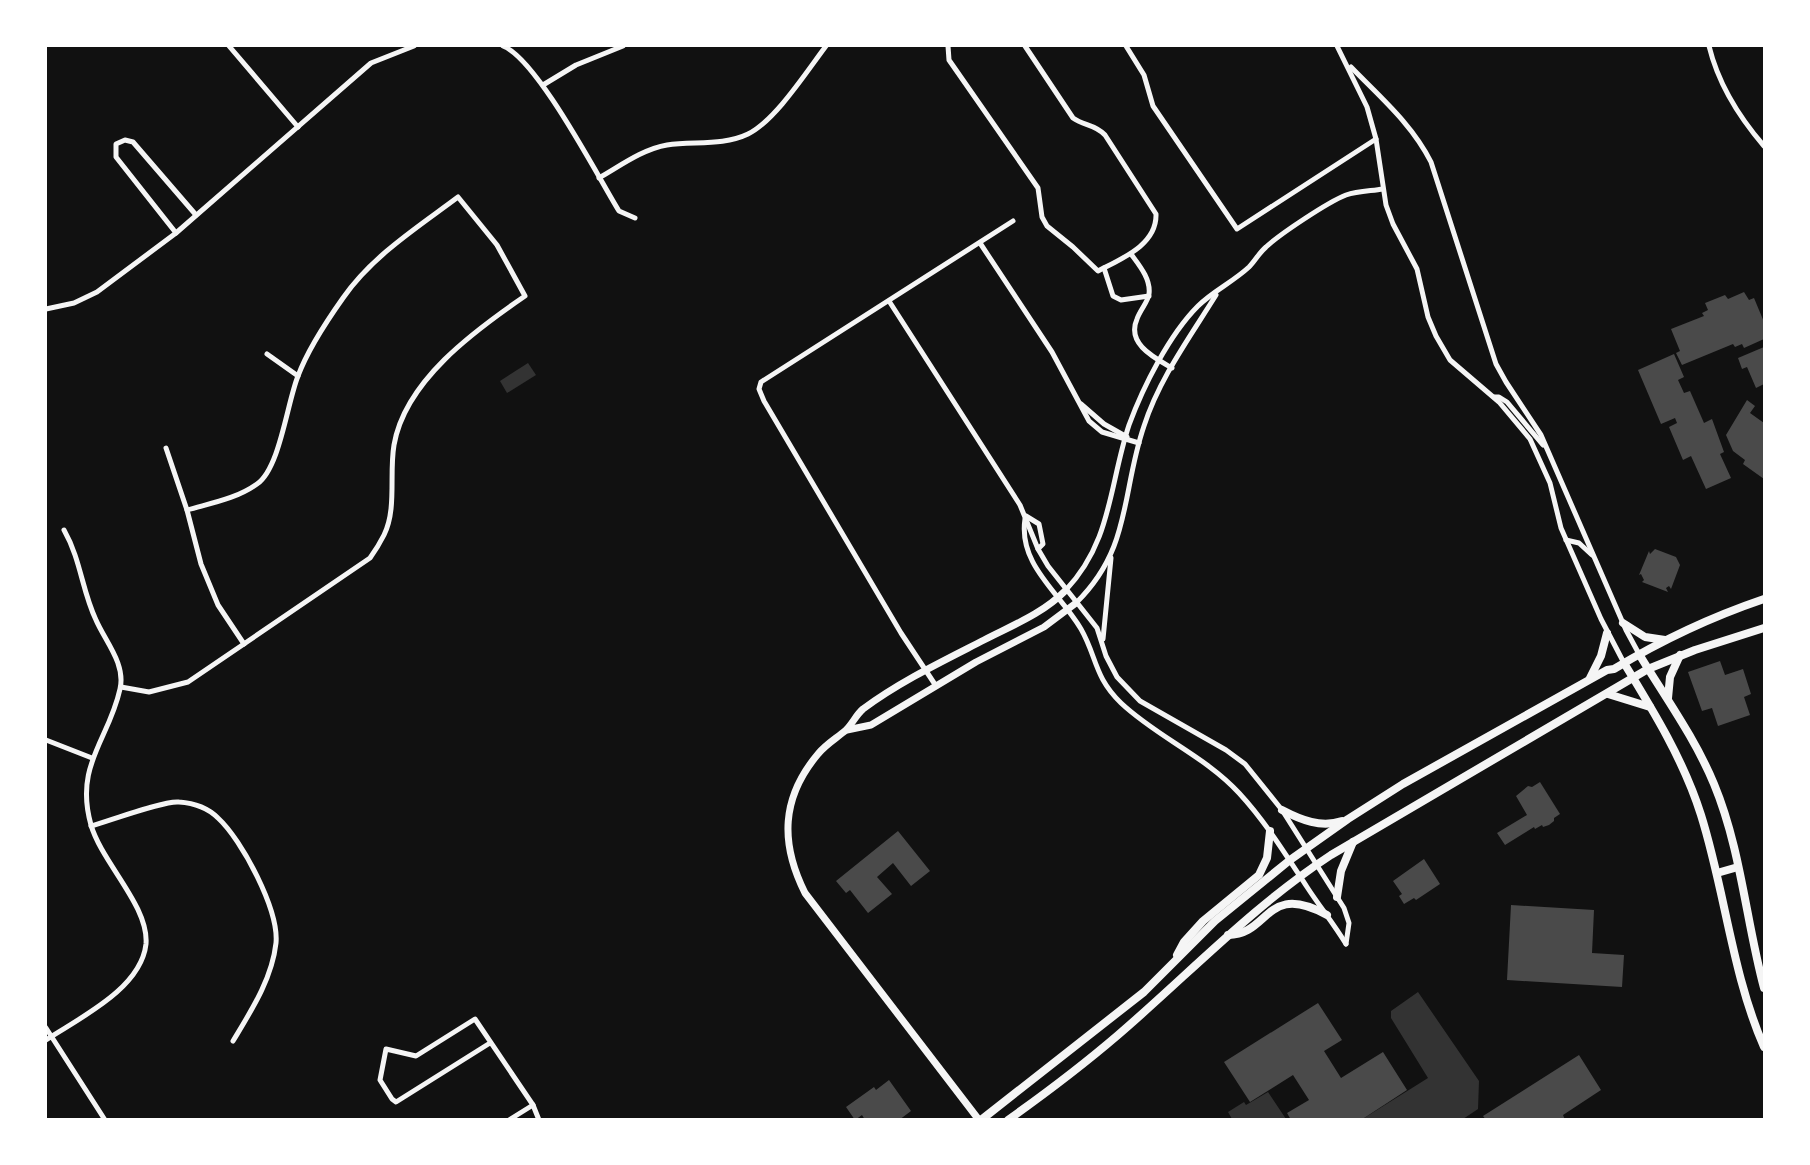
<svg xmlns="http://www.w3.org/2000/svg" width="1810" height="1165" viewBox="0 0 1810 1165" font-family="Lato,sans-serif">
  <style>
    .water { fill: #333 }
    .building { fill: #4a4a4a }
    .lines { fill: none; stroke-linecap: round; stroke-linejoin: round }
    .minor { stroke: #f5f5f5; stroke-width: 5 }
    .tertiary { stroke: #f5f5f5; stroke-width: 7 }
    .secondary { stroke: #f5f5f5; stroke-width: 8 }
  </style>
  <rect width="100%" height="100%" fill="#111"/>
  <!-- water -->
  <g class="water">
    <polygon points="528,363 536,375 507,393 500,381"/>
    <polygon points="1418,992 1479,1081 1478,1109 1463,1119 1361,1120 1428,1078 1391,1018 1391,1011"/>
    <polygon points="1268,1092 1286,1119 1232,1119 1228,1112 1244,1102 1246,1105"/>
  </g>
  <!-- building -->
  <g class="building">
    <polygon points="1744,292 1749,300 1754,298 1764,322 1764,339 1744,348 1742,344 1735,347 1733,344 1682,365 1676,353 1680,351 1671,329 1704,316 1702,313 1708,310 1705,303 1725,295 1728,299"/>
    <polygon points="1764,347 1764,384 1756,388 1747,367 1742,369 1738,358"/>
    <polygon points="1674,354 1684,377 1678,380 1684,393 1690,391 1704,423 1712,419 1724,452 1720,454 1731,478 1706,489 1691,456 1683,460 1669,427 1677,423 1675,418 1661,424 1638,370"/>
    <polygon points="1747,400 1755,406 1750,413 1764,423 1764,479 1743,464 1745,460 1733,451 1726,435"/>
    <polygon points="1655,549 1676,557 1680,565 1671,589 1669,586 1666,588 1668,592 1642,582 1644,580 1641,574 1639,575 1649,551 1650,554"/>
    <polygon points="1720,661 1725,675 1743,669 1751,694 1744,697 1750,715 1718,726 1712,708 1702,711 1688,672"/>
    <polygon points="1540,782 1560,814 1554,818 1554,821 1549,825 1543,827 1542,825 1535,829 1534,827 1505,845 1497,833 1527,815 1516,796 1528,786 1532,787"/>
    <polygon points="898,831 930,871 911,886 893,863 877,877 892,894 868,913 850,890 846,893 836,881"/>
    <polygon points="1424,859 1440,884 1416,900 1414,898 1404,904 1399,896 1402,894 1393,881"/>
    <polygon points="1511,905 1594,910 1592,953 1624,955 1622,987 1507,980"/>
    <polygon points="1318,1003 1342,1040 1324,1051 1341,1078 1383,1052 1407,1090 1361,1120 1291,1120 1287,1113 1309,1100 1293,1075 1250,1102 1224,1062"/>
    <polygon points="1579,1055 1601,1090 1563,1115 1565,1120 1486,1120 1483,1116"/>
    <polygon points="889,1080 911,1111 899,1120 865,1120 862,1115 855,1120 846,1107 874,1087 876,1090"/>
  </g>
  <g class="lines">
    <!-- minor -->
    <g class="minor">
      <polyline points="229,46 298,127"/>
      <path d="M503,46C537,59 597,175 619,211L635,218"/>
      <path d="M948,46L949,60L1038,188L1042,217L1047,226L1073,247L1098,271C1121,259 1157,245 1156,214L1105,135C1095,124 1084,126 1073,118L1025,46"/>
      <polyline points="1126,46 1144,75 1153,106 1237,229 1376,139"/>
      <polyline points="1337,46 1367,107 1376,139 1386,205 1393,224 1417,269 1428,317 1436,336 1450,360 1499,402 1530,439 1550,483 1561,528 1601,619 1624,663"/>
      <path d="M1709,46C1718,83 1739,117 1764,146"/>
      <path d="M1351,67C1380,97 1412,124 1431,162L1496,364L1506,382L1541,435L1626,630L1639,654"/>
      <polyline points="543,85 576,65 623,46"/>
      <path d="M599,178C620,166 643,149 667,145C694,141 723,146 748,134C775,121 807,71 826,46"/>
      <polyline points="176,233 116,157 116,144 125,140 133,142 196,215"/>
      <polyline points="980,243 1052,352 1089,421 1102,432 1139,443"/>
      <path d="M1131,254C1139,265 1151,279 1149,294C1148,302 1140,310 1137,319C1126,344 1155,358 1172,368"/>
      <polyline points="1104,268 1113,296 1121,300 1149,296"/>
      <polyline points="889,301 1020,505 1038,549 1048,566 1097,628 1106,656 1117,677 1140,701 1226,750 1245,764 1282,810 1344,908 1349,923 1346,944"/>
      <polyline points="46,309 74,303 97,292 176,233 371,63 414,46"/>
      <polyline points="267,354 298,376"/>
      <polyline points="1494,397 1499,397 1507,402 1543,445"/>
      <polyline points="1081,404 1104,424 1127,437"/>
      <polyline points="166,448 187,510 201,564 218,605 244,644"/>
      <polyline points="1026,516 1039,524 1043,544 1038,549"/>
      <path d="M1025,519C1018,565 1060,593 1081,629C1097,657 1094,677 1121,703C1157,737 1205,756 1239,793C1265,821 1286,855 1307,887C1320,907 1334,924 1346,944"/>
      <polyline points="1566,540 1579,543 1592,555"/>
      <path d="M1065,591C1112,542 1109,485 1129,425C1143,387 1169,335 1198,306C1213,291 1233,282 1249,267C1255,261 1259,253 1266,247C1280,234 1328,202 1346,195C1358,191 1371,191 1383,189"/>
      <path d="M1076,603C1132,548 1121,493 1144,426C1159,379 1190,337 1216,295"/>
      <polyline points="1103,639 1111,558"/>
      <polyline points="936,686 901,633 764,401 759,389 761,382 1013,221"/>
      <path d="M121,687L149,692L188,682L370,558C375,551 380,543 384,535C397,509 389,474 394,445C405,381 474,331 525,296L497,245L458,197C418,227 372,256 343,298C326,322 308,349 298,376C287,403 280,468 257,484C236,499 211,503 187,510"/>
      <polyline points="46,740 92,758"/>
      <path d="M91,826C109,821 165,800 179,802C193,803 208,808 218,818C242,840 279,910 276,943C272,979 251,1011 233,1041"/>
      <polyline points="46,1028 105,1120"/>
      <path d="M46,1040C79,1018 141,989 146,944C149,906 102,863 91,825C74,765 109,740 120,689C126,664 105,641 96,620C82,591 81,560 64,530"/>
      <polyline points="490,1043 396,1102 392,1099 380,1080 386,1049 416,1056 475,1019 533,1105 539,1120"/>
      <polyline points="509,1120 533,1105"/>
    </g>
    <!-- tertiary -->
    <g class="tertiary">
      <polyline points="847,730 871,725 976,662 1044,627 1076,603"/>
      <path d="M979,1120L805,893C780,843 781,798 818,754C826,744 837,738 846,730C853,723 856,715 863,709C899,682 943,661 984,640C1013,625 1042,614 1065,591"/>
    </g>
    <!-- secondary -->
    <g class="secondary">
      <polyline points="1623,623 1645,637 1665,640"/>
      <path d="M1639,654C1665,697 1695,738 1714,784C1741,849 1746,921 1764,988"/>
      <path d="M1624,663C1654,712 1684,761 1701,815C1725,891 1732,974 1764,1047"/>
      <polyline points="1590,678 1601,656 1607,633"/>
      <polyline points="1608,694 1650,707"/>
      <polyline points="1668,698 1670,677 1680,655"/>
      <path d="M1282,810C1301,820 1321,828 1342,821"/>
      <polyline points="1717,873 1738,867"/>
      <polyline points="1337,897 1341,871 1353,842"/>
      <path d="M1228,935C1270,935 1265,881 1327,915"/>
      <polyline points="1177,955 1184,942 1203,921 1259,875 1267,858 1270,831"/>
      <path d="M981,1120L1144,992L1215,921L1290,860L1348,819L1403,784L1607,670L1614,669C1662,640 1711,617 1764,599"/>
      <path d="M1008,1120C1046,1093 1083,1065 1118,1035C1189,974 1253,906 1331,855L1648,669L1695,650L1764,628"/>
    </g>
  </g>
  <!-- border -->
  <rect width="1810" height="1165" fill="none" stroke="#ffffff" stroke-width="94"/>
</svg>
